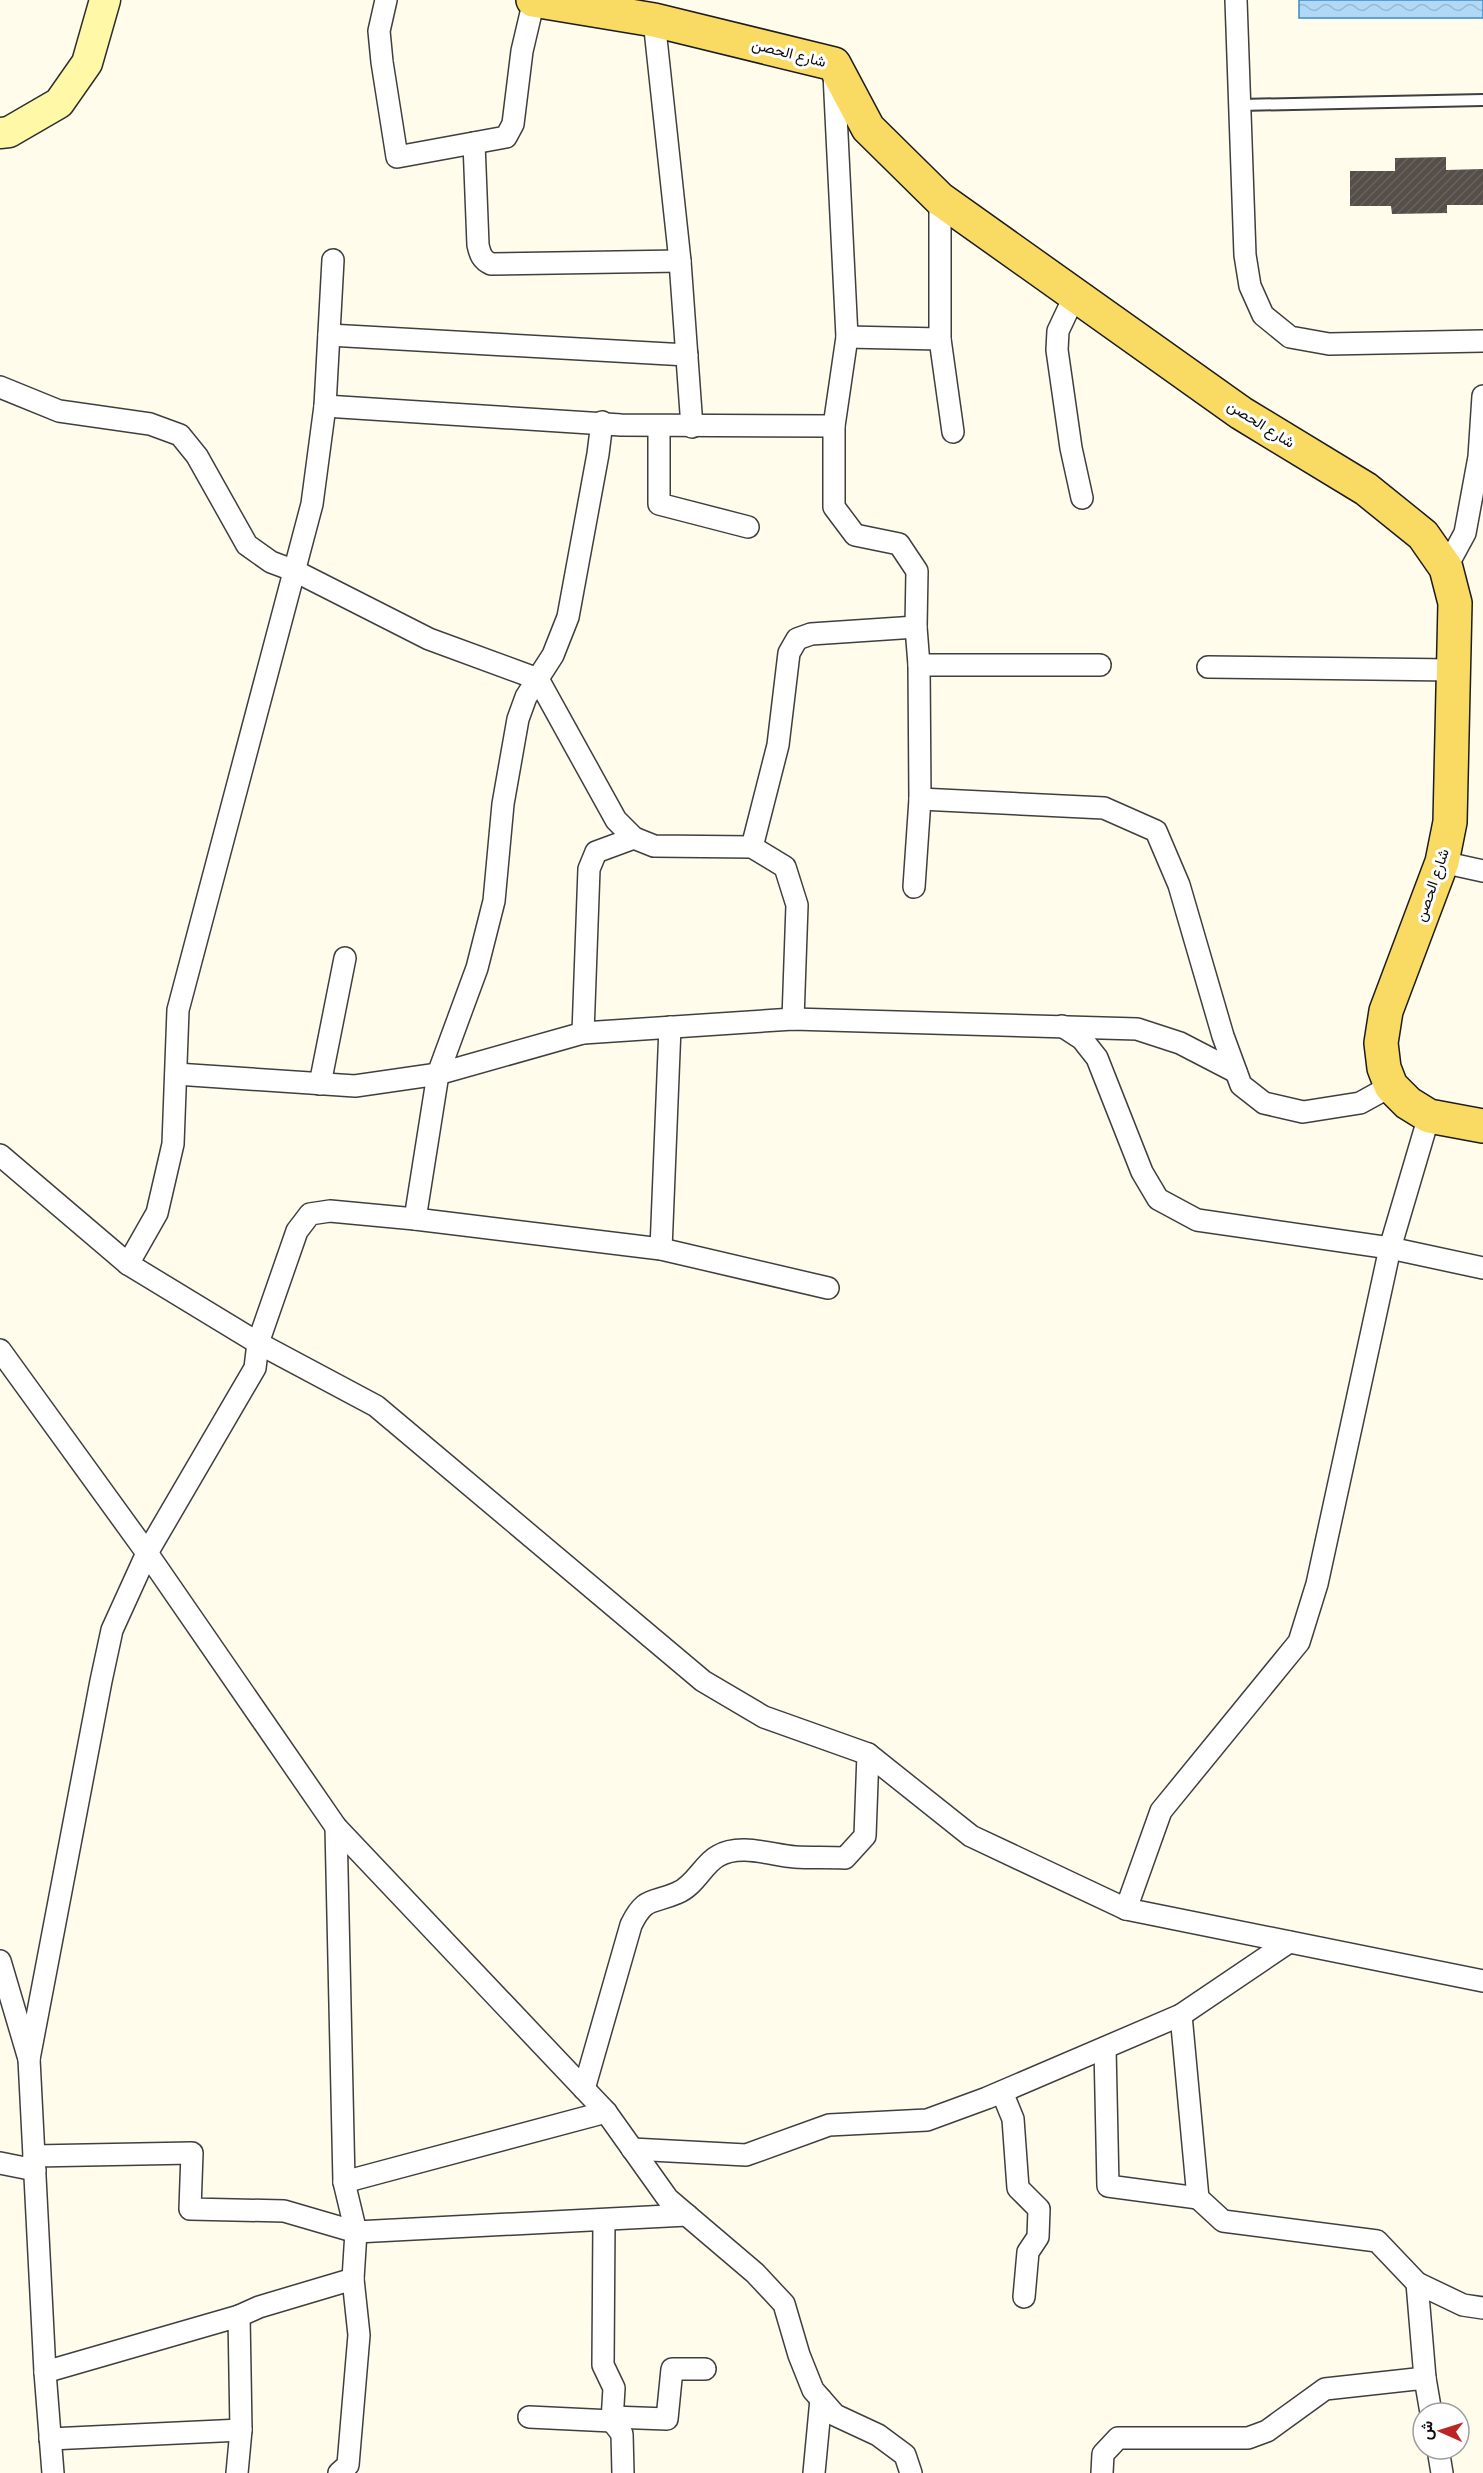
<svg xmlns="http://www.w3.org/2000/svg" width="1483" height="2473" viewBox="0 0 1483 2473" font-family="'Times New Roman',Vazirmatn,serif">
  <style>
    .water { fill: url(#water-waves); stroke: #378bcd; stroke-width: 1.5 }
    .building { fill: url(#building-hatch) }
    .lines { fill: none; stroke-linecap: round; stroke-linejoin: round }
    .lane-casing { stroke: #3f3f3f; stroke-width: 14 }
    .street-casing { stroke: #3f3f3f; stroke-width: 24 }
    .secondary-casing { stroke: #2e2e2e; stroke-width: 33 }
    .primary-casing { stroke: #1d1d1d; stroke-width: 36 }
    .lane { stroke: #fff; stroke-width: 10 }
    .street { stroke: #fff; stroke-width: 21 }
    .secondary { stroke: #fff9a7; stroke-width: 30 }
    .primary { stroke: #f9da62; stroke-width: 33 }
    .labels { text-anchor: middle; stroke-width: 6; stroke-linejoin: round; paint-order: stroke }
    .street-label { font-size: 15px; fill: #0c0c0c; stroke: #fff }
  </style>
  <defs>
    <pattern id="water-waves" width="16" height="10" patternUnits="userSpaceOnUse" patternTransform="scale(1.5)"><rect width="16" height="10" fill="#b1d9f6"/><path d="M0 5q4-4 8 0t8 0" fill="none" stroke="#97b9d2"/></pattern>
    <pattern id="building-hatch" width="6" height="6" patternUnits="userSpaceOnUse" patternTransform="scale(1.5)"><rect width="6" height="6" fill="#554e49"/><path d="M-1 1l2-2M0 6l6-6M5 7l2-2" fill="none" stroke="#68635f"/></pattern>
  </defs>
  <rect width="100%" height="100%" fill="#fffceb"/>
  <!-- water -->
  <rect class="water" x="1299" y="0" width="184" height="18"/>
  <!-- building -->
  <polygon class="building" points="1446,157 1446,170 1483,169 1483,205 1447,205 1447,213 1392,214 1391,206 1350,206 1350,171 1395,171 1395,158"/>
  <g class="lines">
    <defs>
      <polyline id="lane" points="1240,105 1483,100"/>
      <g id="street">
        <polyline points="386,0 379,31 382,62 397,157 506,137 513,124 522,51 534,0"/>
        <polyline points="1236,0 1245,255 1250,286 1263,315 1290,337 1329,344 1483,341"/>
        <polyline points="654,20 680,261 692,427"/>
        <polyline points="834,74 847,337 834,426 834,507 855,535 899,544 917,571 916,627 919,665 920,799 914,887"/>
        <path d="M474,143L478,245C480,254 482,260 491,264L680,261"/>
        <polyline points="940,199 940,339 953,432"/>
        <polyline points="1075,295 1058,331 1057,350 1071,448 1082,498"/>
        <polyline points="329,335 687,355"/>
        <polyline points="847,337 940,339"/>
        <polyline points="0,387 59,411 150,424 180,435 197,456 247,545 271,562 295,571 429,639 538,679 616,820 634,838 654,846 752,847 785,867 797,905 793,1019"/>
        <polyline points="325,406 621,425 834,426"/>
        <polyline points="659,426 659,504 748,527"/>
        <polyline points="1446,568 1465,533 1479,457 1483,396"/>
        <polyline points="919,665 1100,665"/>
        <polyline points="1208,667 1453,670"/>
        <polyline points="920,799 1104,808 1156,831 1179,885 1223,1036 1241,1085 1264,1103 1303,1112 1360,1103 1391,1086"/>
        <polyline points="752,847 778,745 789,653 797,639 811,634 916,627"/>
        <polyline points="1442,862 1483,871"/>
        <polyline points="1062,1026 1082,1039 1097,1058 1142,1172 1158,1199 1197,1220 1390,1248 1483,1268"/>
        <polyline points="583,1033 589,869 596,852 634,838"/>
        <polyline points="176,1074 355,1086 438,1074 583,1033 793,1019 1137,1029 1180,1043 1236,1072"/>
        <polyline points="320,1084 345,958"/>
        <polyline points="0,1155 128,1264 258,1343 376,1406 703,1681 764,1717 868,1754 971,1836 1126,1909 1483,1981"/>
        <polyline points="415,1219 438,1074 477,968 494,901 503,804 518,719 526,697 553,655 568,617 598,454 602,422"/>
        <polyline points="661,1249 670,1027"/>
        <polyline points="128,1264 157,1213 173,1144 178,1010 312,504 325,406 333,260"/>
        <polyline points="0,1350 147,1553 336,1827 606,2112 668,2199 755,2273 784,2304 799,2355 813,2390 835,2415 878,2435 905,2455 911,2473"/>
        <polyline points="336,1827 344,2182 356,2232 353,2279 359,2335 348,2465 339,2473"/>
        <polyline points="1126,1909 1161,1811 1299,1642 1317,1584 1390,1248 1429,1116"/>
        <polyline points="0,1961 29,2059 45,2372 53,2473"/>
        <polyline points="1181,2015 1198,2198 1223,2221 1377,2241 1417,2283 1463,2305 1483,2308"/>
        <polyline points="1105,2048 1108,2186 1198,2198"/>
        <polyline points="29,2059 101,1681 112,1630 147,1553 255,1368 258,1343 297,1231 310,1214 330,1211 415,1219 661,1249 828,1288"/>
        <path d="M584,2089L631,1925C645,1896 652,1904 677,1893C695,1886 703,1864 718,1856C740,1843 771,1855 795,1857C811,1858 828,1857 845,1858L865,1836L868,1754"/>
        <polyline points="1002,2092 1013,2119 1018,2188 1039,2209 1038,2237 1028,2252 1024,2297"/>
        <polyline points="632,2149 746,2155 829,2125 927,2120 987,2098 1181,2015 1289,1942"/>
        <polyline points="34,2156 192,2153 190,2209 284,2211 356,2232 687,2215"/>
        <polyline points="0,2163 35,2170"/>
        <polyline points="344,2182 606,2112"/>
        <polyline points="604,2220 603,2365 614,2388 612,2421 622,2434 623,2473"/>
        <polyline points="1417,2283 1425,2378"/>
        <polyline points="239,2316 259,2307 353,2279"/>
        <polyline points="45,2372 239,2316 241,2430 237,2473"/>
        <polyline points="529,2417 612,2421"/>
        <polyline points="612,2417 667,2419 672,2369 705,2369"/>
        <polyline points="50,2439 241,2430"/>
        <polyline points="1438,2449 1442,2473"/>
        <polyline points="814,2473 821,2399"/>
        <polyline points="1102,2473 1103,2454 1118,2438 1248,2438 1267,2431 1325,2389 1425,2378 1431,2413"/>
      </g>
      <polyline id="secondary" points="0,133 9,132 59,103 87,63 105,0"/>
      <polyline id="primary" points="533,0 654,20 834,64 868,128 940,199 1241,413 1366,489 1423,535 1446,568 1455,603 1450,822 1442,862 1386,1011 1381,1043 1384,1068 1391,1086 1408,1103 1429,1116 1483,1126"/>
    </defs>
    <!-- lane casing -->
    <use href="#lane" class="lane-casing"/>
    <!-- street casing -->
    <use href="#street" class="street-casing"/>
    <!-- secondary casing -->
    <use href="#secondary" class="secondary-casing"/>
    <!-- primary casing -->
    <use href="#primary" class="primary-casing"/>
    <!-- lane -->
    <use href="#lane" class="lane"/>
    <!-- street -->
    <use href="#street" class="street"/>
    <!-- secondary -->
    <use href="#secondary" class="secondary"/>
    <!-- primary -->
    <use href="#primary" class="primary"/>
  </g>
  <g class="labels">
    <!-- street labels -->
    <g class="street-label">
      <text transform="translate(789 53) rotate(14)" y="5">شارع الحصن</text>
      <text transform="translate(1261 424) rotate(32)" y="5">شارع الحصن</text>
      <text transform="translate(1432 885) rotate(-71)" y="5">شارع الحصن</text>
    </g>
  </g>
  <!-- north arrow -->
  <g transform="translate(1441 2431) rotate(273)"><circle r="28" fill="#ffffff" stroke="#9e9e9e" stroke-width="1.5"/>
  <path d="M0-4.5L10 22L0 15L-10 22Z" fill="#bc2526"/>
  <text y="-9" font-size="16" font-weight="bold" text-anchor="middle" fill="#0c0c0c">ش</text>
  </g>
</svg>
